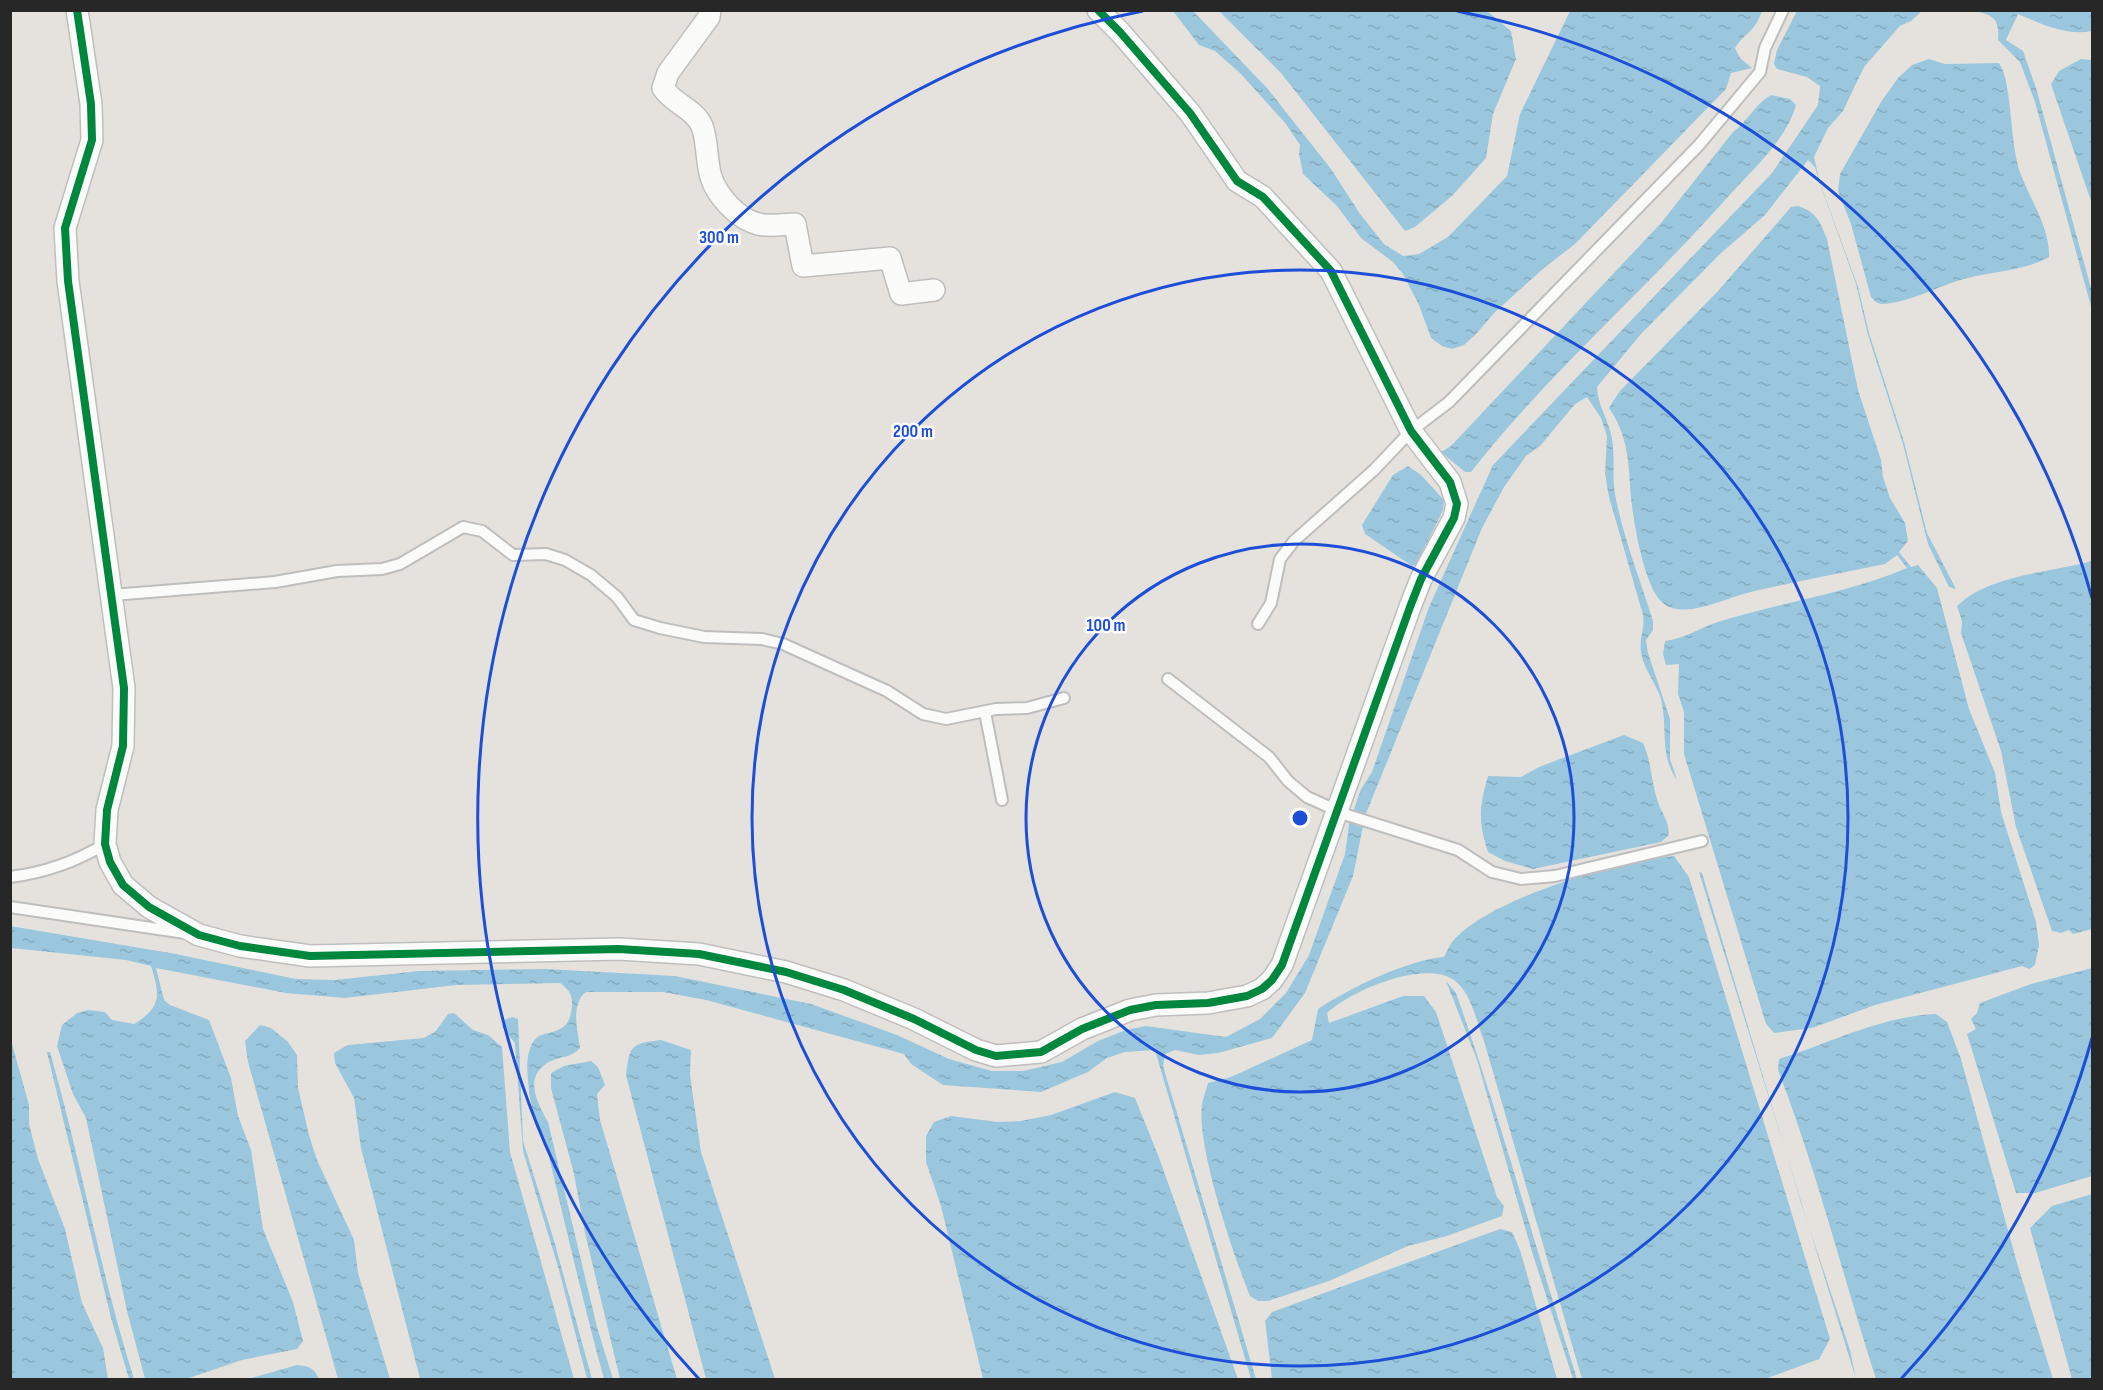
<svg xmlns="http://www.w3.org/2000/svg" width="2103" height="1390" viewBox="0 0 2103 1390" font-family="'Sofia Sans Condensed',sans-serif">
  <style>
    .water { fill: url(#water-ripples) }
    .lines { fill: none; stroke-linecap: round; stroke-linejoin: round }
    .service-casing { stroke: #bfbebf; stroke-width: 14 }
    .minor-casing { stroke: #bfbebf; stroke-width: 24 }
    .service { stroke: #fbfbfa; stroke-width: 10 }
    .minor { stroke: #fbfbfa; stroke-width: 21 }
    .cycleway-casing { stroke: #fff; stroke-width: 11 }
    .cycleway { stroke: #00873e; stroke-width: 8 }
    .ring { fill: none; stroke: #1d4ed8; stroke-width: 3 }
    .centre { fill: #1d4ed8; stroke: #fff; stroke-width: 3 }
    .ring-label { font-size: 18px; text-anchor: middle; font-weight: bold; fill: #1d4ed8; stroke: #fff; stroke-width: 5; stroke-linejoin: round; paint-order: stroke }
  </style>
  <defs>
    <pattern id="water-ripples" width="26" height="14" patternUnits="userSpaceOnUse" patternTransform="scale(1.5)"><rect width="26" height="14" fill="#9ac7de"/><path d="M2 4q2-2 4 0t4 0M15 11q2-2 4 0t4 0" fill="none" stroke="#85abbe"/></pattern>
  </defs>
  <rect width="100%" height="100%" fill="#e5e2de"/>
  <!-- water -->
  <g class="water">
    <path d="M1173,11H1193L1267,88L1331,169L1360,214L1384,244L1403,256L1419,254L1448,237L1507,176L1520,114L1570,11H1762C1754,34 1746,31 1735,48L1740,58L1752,68L1731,73L1726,89L1575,244L1544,268L1495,312L1475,335L1464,345L1452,349L1442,346L1431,338L1419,305L1403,274L1393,262L1361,238L1337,206L1303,174L1299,154L1300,145L1286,124L1240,73L1215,51L1199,45Z"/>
    <polygon points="1219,11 1487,11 1511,31 1516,59 1493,114 1486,158 1453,195 1415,227 1405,231 1281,73"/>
    <path d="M1797,11H1922L1911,21L1900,26L1864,67L1843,111L1828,128L1814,157L1820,183L1858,287L1869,333L1904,442L1927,533L1956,589L1949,587L1928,544L1903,444L1868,335L1856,284L1819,181L1815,167L1808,160L1765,215L1720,254L1641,334L1597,387C1598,407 1609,420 1612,439C1615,457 1612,475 1615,494C1623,537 1640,579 1653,621V630L1646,640L1648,653L1670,719V759L1677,780C1659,755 1668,727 1661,699C1656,683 1643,668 1641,652C1639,639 1645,629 1643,615L1609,497L1605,474L1607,436L1601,418L1587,397L1575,404L1540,446L1526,456L1504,487L1482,528L1365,816L1353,876L1305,993L1272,1038L1218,1053L1199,1055L1175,1050L1165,1054L1163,1066L1256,1379H1251L1155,1050L1125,1052L1107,1058L1088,1072L1041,1092L943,1085L911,1064L904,1054L706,1000L663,992H586C570,1004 578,1031 580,1048C571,1058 562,1056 551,1061C522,1075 537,1102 548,1122L597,1327L613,1379H604C584,1306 567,1232 549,1157C544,1135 532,1115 529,1092C528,1075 524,1058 533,1042C543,1026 570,1041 572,1005C573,995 568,989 560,983L456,985L345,998L286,993L156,968L164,1000L170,1005L209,1020L231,1078L238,1116L251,1150L263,1229L293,1302L303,1341L297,1349L242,1360L186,1379H145L127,1311L86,1118L73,1094L57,1046L62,1025L77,1013L88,1010L105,1012L112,1020L134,1024C162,1007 160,995 151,966L126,960L11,948L10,926L176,954L296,979L335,980L419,971L546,969L675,976L811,1004L897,1035L949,1059L992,1071H1023L1062,1062L1098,1041L1126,1030L1146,1026L1226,1037L1260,1019L1286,993L1309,955L1345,854L1349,824L1361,789L1372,772L1429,607L1493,465L1772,173L1818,105L1820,86L1807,77L1777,69L1774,64L1777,50Z"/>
    <path d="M1973,11H2092V31C2066,36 2042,24 2018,14L2006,40L2023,51L2036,88L2092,292V310L2035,102L2020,62L1998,40C2000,19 1993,14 1973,11Z"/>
    <path d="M1929,59L1945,64L1999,63C2013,83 2009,145 2021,175C2031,201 2050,228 2049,257C2024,271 1995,271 1968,278C1942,284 1909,303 1883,304C1877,304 1875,301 1871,297L1851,224L1838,191L1840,174L1881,102L1898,78L1912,65Z"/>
    <polygon points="2081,59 2092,60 2092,204 2051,84 2059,71"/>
    <path d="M1771,95L1790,99L1796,105C1786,141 1750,172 1726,199C1643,292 1548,374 1471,472H1465L1441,452L1451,446L1661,223L1733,132C1748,121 1754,105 1771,95Z"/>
    <path d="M1798,206C1817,212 1820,222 1827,239L1858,390L1881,460L1883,477L1890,498L1905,523L1908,541L1899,552L1911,567L1918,565L1937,588L1969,709L1995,773L2001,812L2036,922L2039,945L2035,965L2029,969L2022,966L1875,1005L1812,1028L1774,1033L1766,1024L1684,754V712L1678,694L1679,664L1666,665L1663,654L1665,641C1687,638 1700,627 1721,621C1783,602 1848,593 1907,568L1897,555L1885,564C1842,573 1798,581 1755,591C1734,596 1714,605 1693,609C1683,610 1671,610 1663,603C1646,590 1636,534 1633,513C1627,473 1633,443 1609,408L1619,392L1718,291L1791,207Z"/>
    <polygon points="1408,466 1421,475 1444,500 1443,510 1416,565 1412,566 1365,534 1362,525 1393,475"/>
    <path d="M2092,561V929L2073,934L2069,930L2061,933L2052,931L2016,827L2001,751L1961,633L1962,621L1957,606C1990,574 2050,573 2092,561Z"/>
    <path d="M1624,735L1643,743C1651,760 1651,780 1657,799C1661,813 1669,820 1669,835L1661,842L1533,869L1505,861L1488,852C1478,821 1479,807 1488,776L1521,777L1539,767Z"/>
    <path d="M1674,856L1689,877L1830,1339L1819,1359L1765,1379H1582L1484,1041C1477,1023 1471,992 1454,980C1424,959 1350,991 1327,1013L1329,1023L1403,996H1424L1436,1012L1497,1197L1504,1206L1502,1216L1447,1236L1408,1246L1329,1281L1268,1301H1258L1250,1296C1234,1257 1196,1145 1202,1105C1203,1098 1206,1090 1208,1083L1231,1077L1312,1040L1318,1009C1350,988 1407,960 1444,957C1447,952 1449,945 1453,941C1489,899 1620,860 1674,856Z"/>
    <polygon points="1699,872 1702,873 1801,1203 1850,1350 1856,1379"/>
    <polygon points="2092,968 2092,1176 2035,1193 2016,1193 1967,1034 1976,1029 1971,1019 1977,1013 1980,1003 2031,984"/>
    <path d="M1446,981L1456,993C1501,1120 1536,1250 1577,1379H1573L1533,1255L1477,1060Z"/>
    <polygon points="454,1013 473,1030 488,1035 502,1047 510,1152 574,1379 420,1379 361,1148 354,1098 335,1063 334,1053 348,1045 424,1038 436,1031 448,1014"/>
    <path d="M1936,1014L1947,1022L1961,1059L2017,1263L2053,1379H1876C1843,1277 1817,1171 1778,1070L1779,1059C1830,1043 1882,1016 1936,1014Z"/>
    <polygon points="512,1017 518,1019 523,1141 553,1237 592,1379 587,1379 559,1270 523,1151 515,1043 502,1027 504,1020"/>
    <polygon points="260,1025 271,1028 288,1042 297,1055 298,1088 309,1135 317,1160 354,1240 358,1273 390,1379 338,1379 248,1062 245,1041"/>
    <polygon points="11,1040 29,1105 29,1124 38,1159 65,1229 82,1303 103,1348 108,1379 11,1379"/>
    <path d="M661,1040L691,1050L690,1075L701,1152L775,1379H706L626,1075C630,1044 631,1044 661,1040Z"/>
    <path d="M47,1052H50C81,1160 100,1272 134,1379H129L111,1318Z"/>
    <polygon points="591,1061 598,1067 605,1085 597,1094 600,1120 677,1379 620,1379 585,1233 574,1174 551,1088 551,1073 564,1066"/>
    <polygon points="1115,1092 1135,1098 1158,1155 1238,1379 983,1379 941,1206 926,1162 926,1136 934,1122 951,1116 997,1122 1021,1121 1051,1115"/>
    <polygon points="2092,1194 2092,1379 2072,1379 2030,1228 2052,1206"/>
    <polygon points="1500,1229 1512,1232 1520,1250 1557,1379 1272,1379 1265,1321 1272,1312"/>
    <path d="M297,1365C309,1366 314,1368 319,1379H248Z"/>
  </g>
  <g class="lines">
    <defs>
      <g id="service">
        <polyline points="112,595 275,582 337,571 382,569 400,564 463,527 482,531 513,555 546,554 565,560 591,575 617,597 634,620 660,628 704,637 762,639 783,644 887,691 923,714 946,719 996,709 1027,708 1064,698"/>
        <polyline points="1258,624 1271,603 1280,559 1294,541 1374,470 1411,431 1449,402 1699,145 1760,72 1765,48 1783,10"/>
        <polyline points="1168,679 1269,757 1288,781 1307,797 1347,815 1458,850 1492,872 1521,879 1555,876 1702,841"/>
        <polyline points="985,712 1002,800"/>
        <path d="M10,877C43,873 77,861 105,844"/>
        <polyline points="10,907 185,933"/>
      </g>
      <g id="minor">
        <polyline points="77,10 91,104 92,140 65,228 68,281 124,688 123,746 107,810 105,844 110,862 123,885 149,907 199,935 240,946 310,956 619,949 699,954 786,972 844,990 914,1019 976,1050 996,1056 1041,1052 1082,1029 1130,1010 1156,1005 1208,1003 1247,996 1262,989 1272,980 1282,965 1410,607 1421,579 1454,518 1457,504 1450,482 1411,431 1331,271 1263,197 1237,181 1190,113 1120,32 1098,10"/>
        <path d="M710,10L709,17L668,73L663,88C673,104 694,108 702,126C708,142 706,161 711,177C717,196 738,219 758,224C769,227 784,224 795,224L803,266L890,258L901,294L934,290"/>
      </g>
    </defs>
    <!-- service casing -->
    <use href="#service" class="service-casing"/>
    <!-- minor casing -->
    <use href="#minor" class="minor-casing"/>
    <!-- service -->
    <use href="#service" class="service"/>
    <!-- minor -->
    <use href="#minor" class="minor"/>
    <defs>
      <polyline id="cycleway" points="77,10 91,104 92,140 65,228 68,281 124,688 123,746 107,810 105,844 110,862 123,885 149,907 199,935 240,946 310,956 619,949 699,954 786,972 844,990 914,1019 976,1050 996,1056 1041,1052 1082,1029 1130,1010 1156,1005 1208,1003 1247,996 1262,989 1272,980 1282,965 1410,607 1421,579 1454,518 1457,504 1450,482 1411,431 1331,271 1263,197 1237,181 1190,113 1120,32 1098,10"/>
    </defs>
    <!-- cycleway casing -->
    <use href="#cycleway" class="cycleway-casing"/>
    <!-- cycleway -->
    <use href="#cycleway" class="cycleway"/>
  </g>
  <!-- distance rings -->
  <g class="ring">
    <circle cx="1300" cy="818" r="274"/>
    <circle cx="1300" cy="818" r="548"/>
    <path d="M2092 1038A822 822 0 0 1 1901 1379M699 1379A822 822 0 0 1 1143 11M1457 11A822 822 0 0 1 2092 598"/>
  </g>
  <circle cx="1300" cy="818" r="9" class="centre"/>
  <g class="ring-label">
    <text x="719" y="243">300 m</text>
    <text x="913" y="437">200 m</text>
    <text x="1106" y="631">100 m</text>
  </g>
  <!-- border -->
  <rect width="2103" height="1390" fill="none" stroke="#272727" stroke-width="24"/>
</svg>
